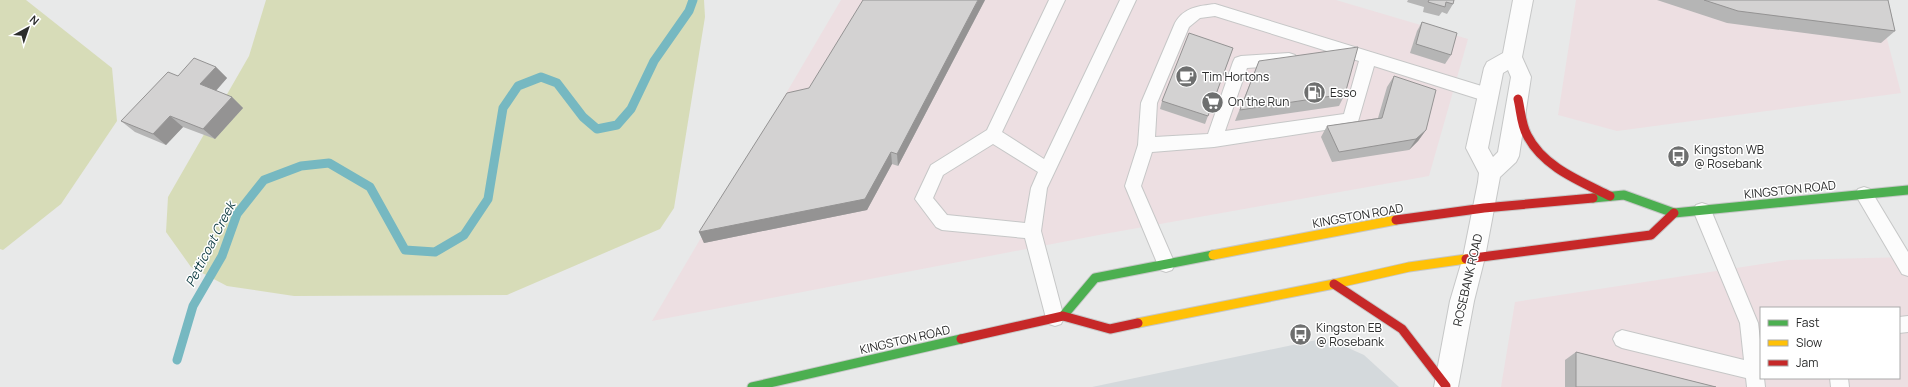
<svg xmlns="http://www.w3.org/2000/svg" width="1908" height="387" viewBox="0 0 1908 387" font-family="Manrope,sans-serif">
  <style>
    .commercial { fill: #eddfe2; fill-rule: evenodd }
    .built { fill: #d4d9dc }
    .green { fill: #d7dcb8 }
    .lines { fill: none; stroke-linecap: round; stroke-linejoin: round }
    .stream { stroke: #76b8c1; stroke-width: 9 }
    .lane-casing { stroke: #c6c7c7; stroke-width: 2 }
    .street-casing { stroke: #c6c7c7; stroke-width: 2 }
    .fast-casing { stroke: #c6c7c7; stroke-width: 11 }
    .slow-casing { stroke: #c6c7c7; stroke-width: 11 }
    .jam-casing { stroke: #c6c7c7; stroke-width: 11 }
    .lane { fill: #fcfcfc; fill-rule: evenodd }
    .street { fill: #fcfcfc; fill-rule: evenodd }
    .fast { stroke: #4caf50; stroke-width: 9 }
    .slow { stroke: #ffc107; stroke-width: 9 }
    .jam { stroke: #c62828; stroke-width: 9 }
    .wall { fill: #b5b5b5 }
    .shaded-wall { fill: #949393 }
    .building { fill: #d3d2d2; stroke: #949393 }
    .labels { text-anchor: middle; stroke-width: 3; stroke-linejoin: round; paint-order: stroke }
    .poi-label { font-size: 12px; fill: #2c2d2d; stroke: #fff; text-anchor: start }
    .street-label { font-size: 12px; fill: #2c2d2d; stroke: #fff }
    .water-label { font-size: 13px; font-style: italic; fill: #164147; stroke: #fff }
  </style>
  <rect width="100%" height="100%" fill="#e8e9e9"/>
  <!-- commercial -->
  <g class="commercial">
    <polygon points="841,0 1336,0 1468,39 1429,176 1104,234 652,321"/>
    <polygon points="1576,0 1877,0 1901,93 1617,131 1558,115"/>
    <path d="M1908,257V387H1501L1515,302L1788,260ZM1761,308H1899V378H1761Z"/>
  </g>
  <!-- built -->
  <polygon class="built" points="1326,338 1364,355 1399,387 1092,387"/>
  <!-- green -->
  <g class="green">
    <polygon points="0,0 26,0 112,68 117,121 61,204 3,250 0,249"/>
    <polygon points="266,0 704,0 705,17 674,208 660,229 507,295 294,296 227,286 191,267 166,232 168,197 249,56"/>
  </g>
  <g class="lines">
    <!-- stream -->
    <polyline class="stream" points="177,360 193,306 222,256 237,214 264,180 301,166 329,163 370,187 405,250 435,252 464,235 488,199 503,108 518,86 541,77 557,83 583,117 597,129 617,125 631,109 654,61 689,11 693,0"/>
    <defs>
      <g id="lane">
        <path d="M1049,0H1065L1002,132L1044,159L1120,0H1136L1047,188L1041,231L1064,318L1061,324L1055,326L1049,324L1046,318L1025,238L942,230L936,227L915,199L931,165L987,130ZM993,144L1038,172L1031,188L1025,223L947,215L933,198L943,175Z"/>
        <path d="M1215,4L1488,88L1494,90L1496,95L1494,100L1488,102L1374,66L1357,125L1214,147L1152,152L1141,186L1175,264L1172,270L1166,272L1160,270L1125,186L1138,145L1141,103L1175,23C1184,7 1199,6 1215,4ZM1215,16L1359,61L1344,114L1225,131L1247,68L1289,65L1295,63L1297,59L1295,55L1289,53L1241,56L1235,58L1233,62L1208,134L1155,137L1157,103L1189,27L1200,18Z"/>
        <polygon points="1864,187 1870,189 1908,252 1908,276 1902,274 1858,199 1855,194 1858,189"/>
        <polygon points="1702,203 1708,205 1711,210 1758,323 1761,348 1761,378 1764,378 1765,387 1747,387 1746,378 1622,348 1616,345 1613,339 1616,333 1622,330 1744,360 1740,323 1693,210 1696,205"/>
        <polygon points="1908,316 1908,332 1899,333 1899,317"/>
        <polygon points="1830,378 1848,378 1849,387 1831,387"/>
      </g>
      <path id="street" d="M1513,0H1533L1522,57L1531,77L1519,156L1516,162L1500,177L1485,257L1474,301L1458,387H1434L1450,301L1463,257L1478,182L1479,173L1466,148L1484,68L1487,62L1503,53ZM1508,70L1511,77L1498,152L1493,157L1488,148L1503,73Z"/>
      <g id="fast">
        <polyline points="1593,198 1624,195 1674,213 1908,190"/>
        <polyline points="1063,316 1095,278 1213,255"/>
        <polyline points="752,387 961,339"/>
      </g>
      <g id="slow">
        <polyline points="1213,255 1396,220"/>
        <polyline points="1138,323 1334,284 1409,267 1466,259"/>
      </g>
      <g id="jam">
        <path d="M1518,99C1521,111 1521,124 1527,135C1543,167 1580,181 1610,196"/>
        <polyline points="1396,220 1484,208 1593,198"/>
        <polyline points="1466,259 1651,235 1674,213"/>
        <polyline points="1334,284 1402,329 1446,386"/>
        <polyline points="961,339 1063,316 1110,329 1138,323"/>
      </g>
    </defs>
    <!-- lane casing -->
    <use href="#lane" class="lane-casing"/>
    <!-- street casing -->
    <use href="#street" class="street-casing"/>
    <!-- fast casing -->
    <use href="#fast" class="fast-casing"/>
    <!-- slow casing -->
    <use href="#slow" class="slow-casing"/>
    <!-- jam casing -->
    <use href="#jam" class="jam-casing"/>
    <!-- lane -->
    <use href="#lane" class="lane"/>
    <!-- street -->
    <use href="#street" class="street"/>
    <!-- fast -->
    <use href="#fast" class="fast"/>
    <!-- slow -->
    <use href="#slow" class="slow"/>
    <!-- jam -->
    <use href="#jam" class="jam"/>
  </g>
  <!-- wall -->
  <g class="wall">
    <polygon points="985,0 898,166 892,164 867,210 704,243 699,232 809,88"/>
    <polygon points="1408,0 1454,0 1453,4 1447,14 1442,12 1439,16 1423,12 1424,7 1407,2"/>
    <polygon points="1657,0 1888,0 1895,31 1881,43 1727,23"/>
    <polygon points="1422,22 1451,55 1445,64 1410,53 1417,31"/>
    <polygon points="1233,48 1205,124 1160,109 1162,101"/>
    <polygon points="1259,61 1345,94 1339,106 1235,121"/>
    <polygon points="216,67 227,78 216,91 232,97 243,108 215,139 183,127 166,145 135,132 121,121"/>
    <polygon points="1394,76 1426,130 1418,141 1409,150 1332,162 1321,137 1327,126 1378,118 1387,87"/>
    <polygon points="1576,352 1716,387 1565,387 1565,360"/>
  </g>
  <!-- shaded-wall -->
  <g class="shaded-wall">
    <polygon points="978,0 985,0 898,166 897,154"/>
    <polygon points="216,67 227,78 212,95 200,84"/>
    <polygon points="232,97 243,108 215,139 203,129"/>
    <polygon points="170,116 183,127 166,145 153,134"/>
    <polygon points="1426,130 1418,141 1409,150 1416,139"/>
    <polygon points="891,152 892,164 867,210 704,243 699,232"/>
  </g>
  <!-- building -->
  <g class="building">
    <polygon points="863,0 978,0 897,154 891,152 865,199 699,232 787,93 809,88"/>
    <polygon points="1429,0 1454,0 1453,4 1446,2 1445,7 1428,2"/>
    <polygon points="1704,0 1888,0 1895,31 1738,11"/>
    <polygon points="1422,22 1457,33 1451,55 1416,44"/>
    <polygon points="1189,33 1233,48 1208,116 1162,101"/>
    <polygon points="1358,47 1345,94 1240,110 1259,61"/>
    <polygon points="194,58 216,67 200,84 232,97 203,129 170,116 153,134 121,121 168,72 178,76"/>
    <polygon points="1394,76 1436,90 1426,130 1416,139 1339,152 1327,126 1382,118"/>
    <polygon points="1576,352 1716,387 1576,387"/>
  </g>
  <!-- icons -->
  <defs>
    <symbol id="cafe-disc" viewBox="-11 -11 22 22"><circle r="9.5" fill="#6e6f6f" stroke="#fff"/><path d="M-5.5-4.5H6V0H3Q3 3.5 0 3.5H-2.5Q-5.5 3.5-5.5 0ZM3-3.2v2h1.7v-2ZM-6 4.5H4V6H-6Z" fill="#fff"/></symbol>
    <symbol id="fuel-disc" viewBox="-11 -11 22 22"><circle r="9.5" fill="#6e6f6f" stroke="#fff"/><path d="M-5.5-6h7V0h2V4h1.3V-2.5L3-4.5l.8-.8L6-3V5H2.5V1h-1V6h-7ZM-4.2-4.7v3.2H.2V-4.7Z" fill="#fff"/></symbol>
    <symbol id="supermarket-disc" viewBox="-11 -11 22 22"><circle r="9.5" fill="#6e6f6f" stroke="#fff"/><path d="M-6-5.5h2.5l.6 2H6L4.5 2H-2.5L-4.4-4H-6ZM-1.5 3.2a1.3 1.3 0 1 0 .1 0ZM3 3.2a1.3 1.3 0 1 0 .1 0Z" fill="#fff"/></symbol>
    <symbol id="bus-disc" viewBox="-11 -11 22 22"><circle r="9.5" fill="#6e6f6f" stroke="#fff"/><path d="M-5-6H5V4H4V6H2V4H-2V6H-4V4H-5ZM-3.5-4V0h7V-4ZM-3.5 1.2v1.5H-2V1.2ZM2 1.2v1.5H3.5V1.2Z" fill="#fff"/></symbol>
  </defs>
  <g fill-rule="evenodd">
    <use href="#cafe-disc" x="1174" y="64" width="25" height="25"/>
    <use href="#fuel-disc" x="1302" y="80" width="25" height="25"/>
    <use href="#supermarket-disc" x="1200" y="90" width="25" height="25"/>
    <use href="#bus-disc" x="1666" y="144" width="25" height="25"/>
    <use href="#bus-disc" x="1288" y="322" width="25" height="25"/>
  </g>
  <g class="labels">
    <!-- poi labels -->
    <g class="poi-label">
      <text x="1202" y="81">Tim Hortons</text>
      <text x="1330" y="97">Esso</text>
      <text x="1228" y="106">On the Run</text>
      <text x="1694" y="154">Kingston WB<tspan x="1694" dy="14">@ Rosebank</tspan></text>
      <text x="1316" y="332">Kingston EB<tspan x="1316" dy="14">@ Rosebank</tspan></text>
    </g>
    <!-- street labels -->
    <g class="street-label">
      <text transform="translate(1790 190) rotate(-6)" y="4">KINGSTON ROAD</text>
      <text transform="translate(1358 216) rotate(-10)" y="4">KINGSTON ROAD</text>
      <text transform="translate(1468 280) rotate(-77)" y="4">ROSEBANK ROAD</text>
      <text transform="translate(905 340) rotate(-13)" y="4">KINGSTON ROAD</text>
    </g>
    <!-- water labels -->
    <g class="water-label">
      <text transform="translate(210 244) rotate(-63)" y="5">Petticoat Creek</text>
    </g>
  </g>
  <!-- legend -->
  <rect x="1760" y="307" width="140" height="72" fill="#ffffff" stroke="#ababab"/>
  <rect x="1768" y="320" width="20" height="6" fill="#4caf50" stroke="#ababab"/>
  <text x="1796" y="327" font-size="12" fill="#2c2d2d">Fast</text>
  <rect x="1768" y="340" width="20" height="6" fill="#ffc107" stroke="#ababab"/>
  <text x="1796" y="347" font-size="12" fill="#2c2d2d">Slow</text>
  <rect x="1768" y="360" width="20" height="6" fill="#c62828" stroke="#ababab"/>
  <text x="1796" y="367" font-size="12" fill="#2c2d2d">Jam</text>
  <!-- north arrow -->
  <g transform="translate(28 28) rotate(40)" stroke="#ffffff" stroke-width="3" paint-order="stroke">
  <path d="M0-3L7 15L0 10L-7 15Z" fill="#2c2d2d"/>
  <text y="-6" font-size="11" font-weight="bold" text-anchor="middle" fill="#2c2d2d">N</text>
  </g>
</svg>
